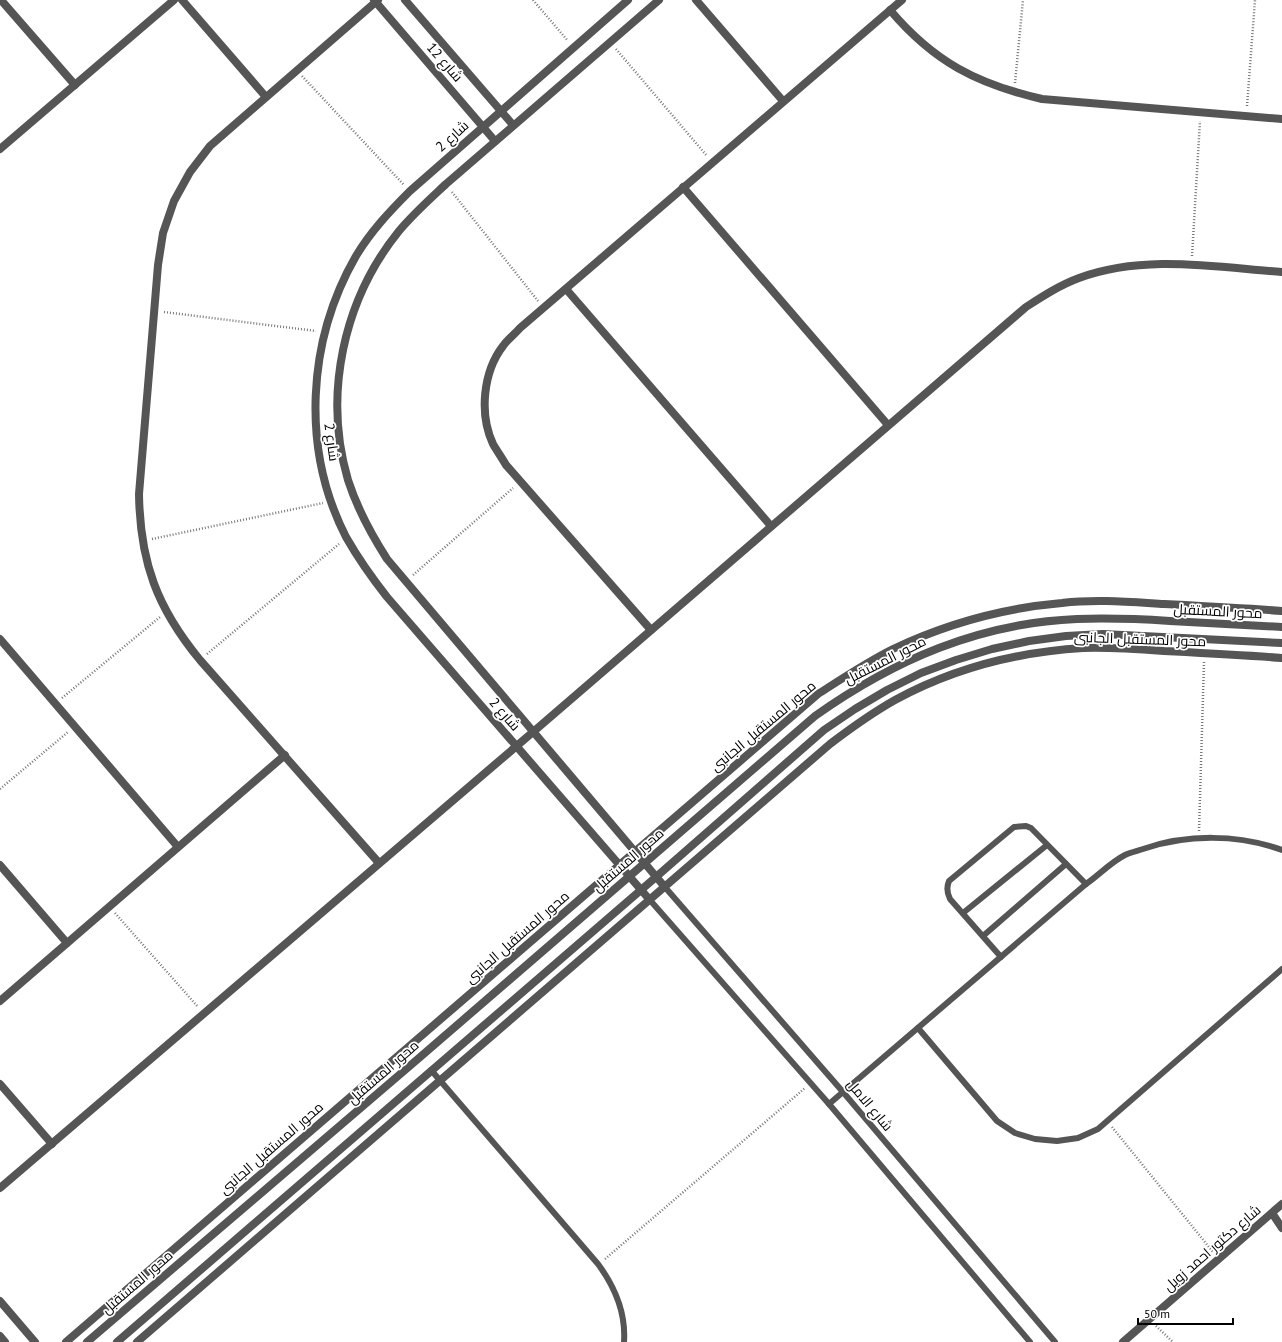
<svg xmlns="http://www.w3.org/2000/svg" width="1282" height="1342" viewBox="0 0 1282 1342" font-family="'PT Sans',Cairo,sans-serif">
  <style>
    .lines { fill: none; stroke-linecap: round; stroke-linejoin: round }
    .path { stroke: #777; stroke-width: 2.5; stroke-dasharray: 1 2; stroke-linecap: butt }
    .service { stroke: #555; stroke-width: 6 }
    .minor { stroke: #555; stroke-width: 8 }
    .tertiary { stroke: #555; stroke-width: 8 }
    .labels { text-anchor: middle; stroke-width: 3.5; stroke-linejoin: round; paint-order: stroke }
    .street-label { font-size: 14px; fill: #000; stroke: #fff }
  </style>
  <rect width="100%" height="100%" fill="#fff"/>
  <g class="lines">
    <!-- path -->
    <g class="path">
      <polyline points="533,0 568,41"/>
      <polyline points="616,49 707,156"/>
      <polyline points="302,76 404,185"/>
      <polyline points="1015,83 1023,0"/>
      <polyline points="1247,106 1255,0"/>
      <polyline points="452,192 538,301"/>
      <polyline points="1192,256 1200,121"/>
      <polyline points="164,312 316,331"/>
      <polyline points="152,539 323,503"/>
      <polyline points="413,575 513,488"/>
      <polyline points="207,654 339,544"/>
      <polyline points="62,698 160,617"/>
      <polyline points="0,789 68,732"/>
      <polyline points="1199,831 1204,662"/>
      <polyline points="115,913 198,1007"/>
      <polyline points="1112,1127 1213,1252"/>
      <polyline points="605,1259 805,1088"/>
      <polyline points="1156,1326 1173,1342"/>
    </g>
    <!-- service -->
    <g class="service">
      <polyline points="664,886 843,1092 1055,1342"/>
      <polyline points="649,899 829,1104 1030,1342"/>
      <polyline points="963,913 1047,845"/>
      <polyline points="983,936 1066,864"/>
      <path d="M1001,957L950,899C947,893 946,888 949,881L1014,827L1026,826L1031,828L1086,884"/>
      <polyline points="918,1028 997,1121 1015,1133 1035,1139 1057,1141 1078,1138 1098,1129 1282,969"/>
      <path d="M431,1070L598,1264C615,1287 626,1313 624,1342"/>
      <path d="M829,1104L1086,884C1099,875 1111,862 1125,855C1131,852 1137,851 1143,849C1187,834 1238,834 1282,850"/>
    </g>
    <!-- minor -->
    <g class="minor">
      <polyline points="1,0 75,85"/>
      <polyline points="182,0 266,97"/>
      <polyline points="374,0 495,141"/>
      <path d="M378,0L210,146L190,172L174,201L163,233L158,265L139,494C140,562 157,608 200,660L379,863"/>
      <polyline points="405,0 513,125"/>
      <path d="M628,0L410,191C390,211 371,231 356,256C307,341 301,449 346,537C358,558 372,578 387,597L649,899"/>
      <path d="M659,0L446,184C430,199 413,214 399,231C343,300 323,395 348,480C357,508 371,534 387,559L664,886"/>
      <polyline points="696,0 783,101"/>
      <path d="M890,10C934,62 977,84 1042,99L1282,119"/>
      <polyline points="0,149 174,0"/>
      <polyline points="683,187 888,425"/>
      <polyline points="566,289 771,526"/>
      <path d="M651,630L506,465C502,458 497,451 493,444C479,414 483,372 503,346C508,339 515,334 520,328L902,0"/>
      <polyline points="0,639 178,847"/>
      <polyline points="0,865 67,943"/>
      <polyline points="0,1001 285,755"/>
      <polyline points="0,1084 52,1144"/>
      <path d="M0,1188L533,732L1026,307C1043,296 1060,285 1079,278C1144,254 1215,267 1282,272"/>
      <polyline points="1272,1213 1282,1228"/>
      <path d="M66,1342L818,694C843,678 867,662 893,649C946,624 1004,608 1062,603C1096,599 1130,602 1164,604C1203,606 1243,608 1282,611"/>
      <path d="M137,1342L830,744C851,728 872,713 895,700C952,669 1017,652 1083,648C1110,647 1137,649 1164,651C1203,653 1243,655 1282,658"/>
      <polyline points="1123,1342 1282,1204"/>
    </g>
    <!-- tertiary -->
    <g class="tertiary">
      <polyline points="0,1301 35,1342"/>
      <polyline points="0,1336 5,1342"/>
      <path d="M87,1342L419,1058L815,716C894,660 979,623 1077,619C1108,618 1139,619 1170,621C1208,623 1245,625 1282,627"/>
      <polyline points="117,1342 656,877 824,730 855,709 887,690 921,673 956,660 992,649 1029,641 1066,636 1103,634 1282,643"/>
    </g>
  </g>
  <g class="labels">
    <!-- street labels -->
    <g class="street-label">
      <text transform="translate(445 62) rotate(49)" y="5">شارع 12</text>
      <text transform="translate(452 136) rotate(-42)" y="5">شارع 2</text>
      <text transform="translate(332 442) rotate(82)" y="5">شارع 2</text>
      <text transform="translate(1218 611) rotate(3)" y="5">محور المستقبل</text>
      <text transform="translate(1140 639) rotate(2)" y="5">محور المستقبل الجانبى</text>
      <text transform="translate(885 660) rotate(-27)" y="5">محور المستقبل</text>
      <text transform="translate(505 714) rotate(49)" y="5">شارع 2</text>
      <text transform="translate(763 726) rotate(-40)" y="5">محور المستقبل الجانبى</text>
      <text transform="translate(628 860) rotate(-41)" y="5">محور المستقبل</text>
      <text transform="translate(517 937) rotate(-41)" y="5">محور المستقبل الجانبى</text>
      <text transform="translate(383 1072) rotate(-41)" y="5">محور المستقبل</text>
      <text transform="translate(870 1105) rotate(50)" y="5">شارع الامل</text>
      <text transform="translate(271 1148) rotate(-41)" y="5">محور المستقبل الجانبى</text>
      <text transform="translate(1212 1248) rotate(-41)" y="5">شارع دكتور احمد زويل</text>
      <text transform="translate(137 1282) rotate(-41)" y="5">محور المستقبل</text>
    </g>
  </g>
  <!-- scale -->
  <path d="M1138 1318v6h95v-6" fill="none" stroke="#000000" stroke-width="2"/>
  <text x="1144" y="1318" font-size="12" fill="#000000" stroke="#ffffff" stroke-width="3" paint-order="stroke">50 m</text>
</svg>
